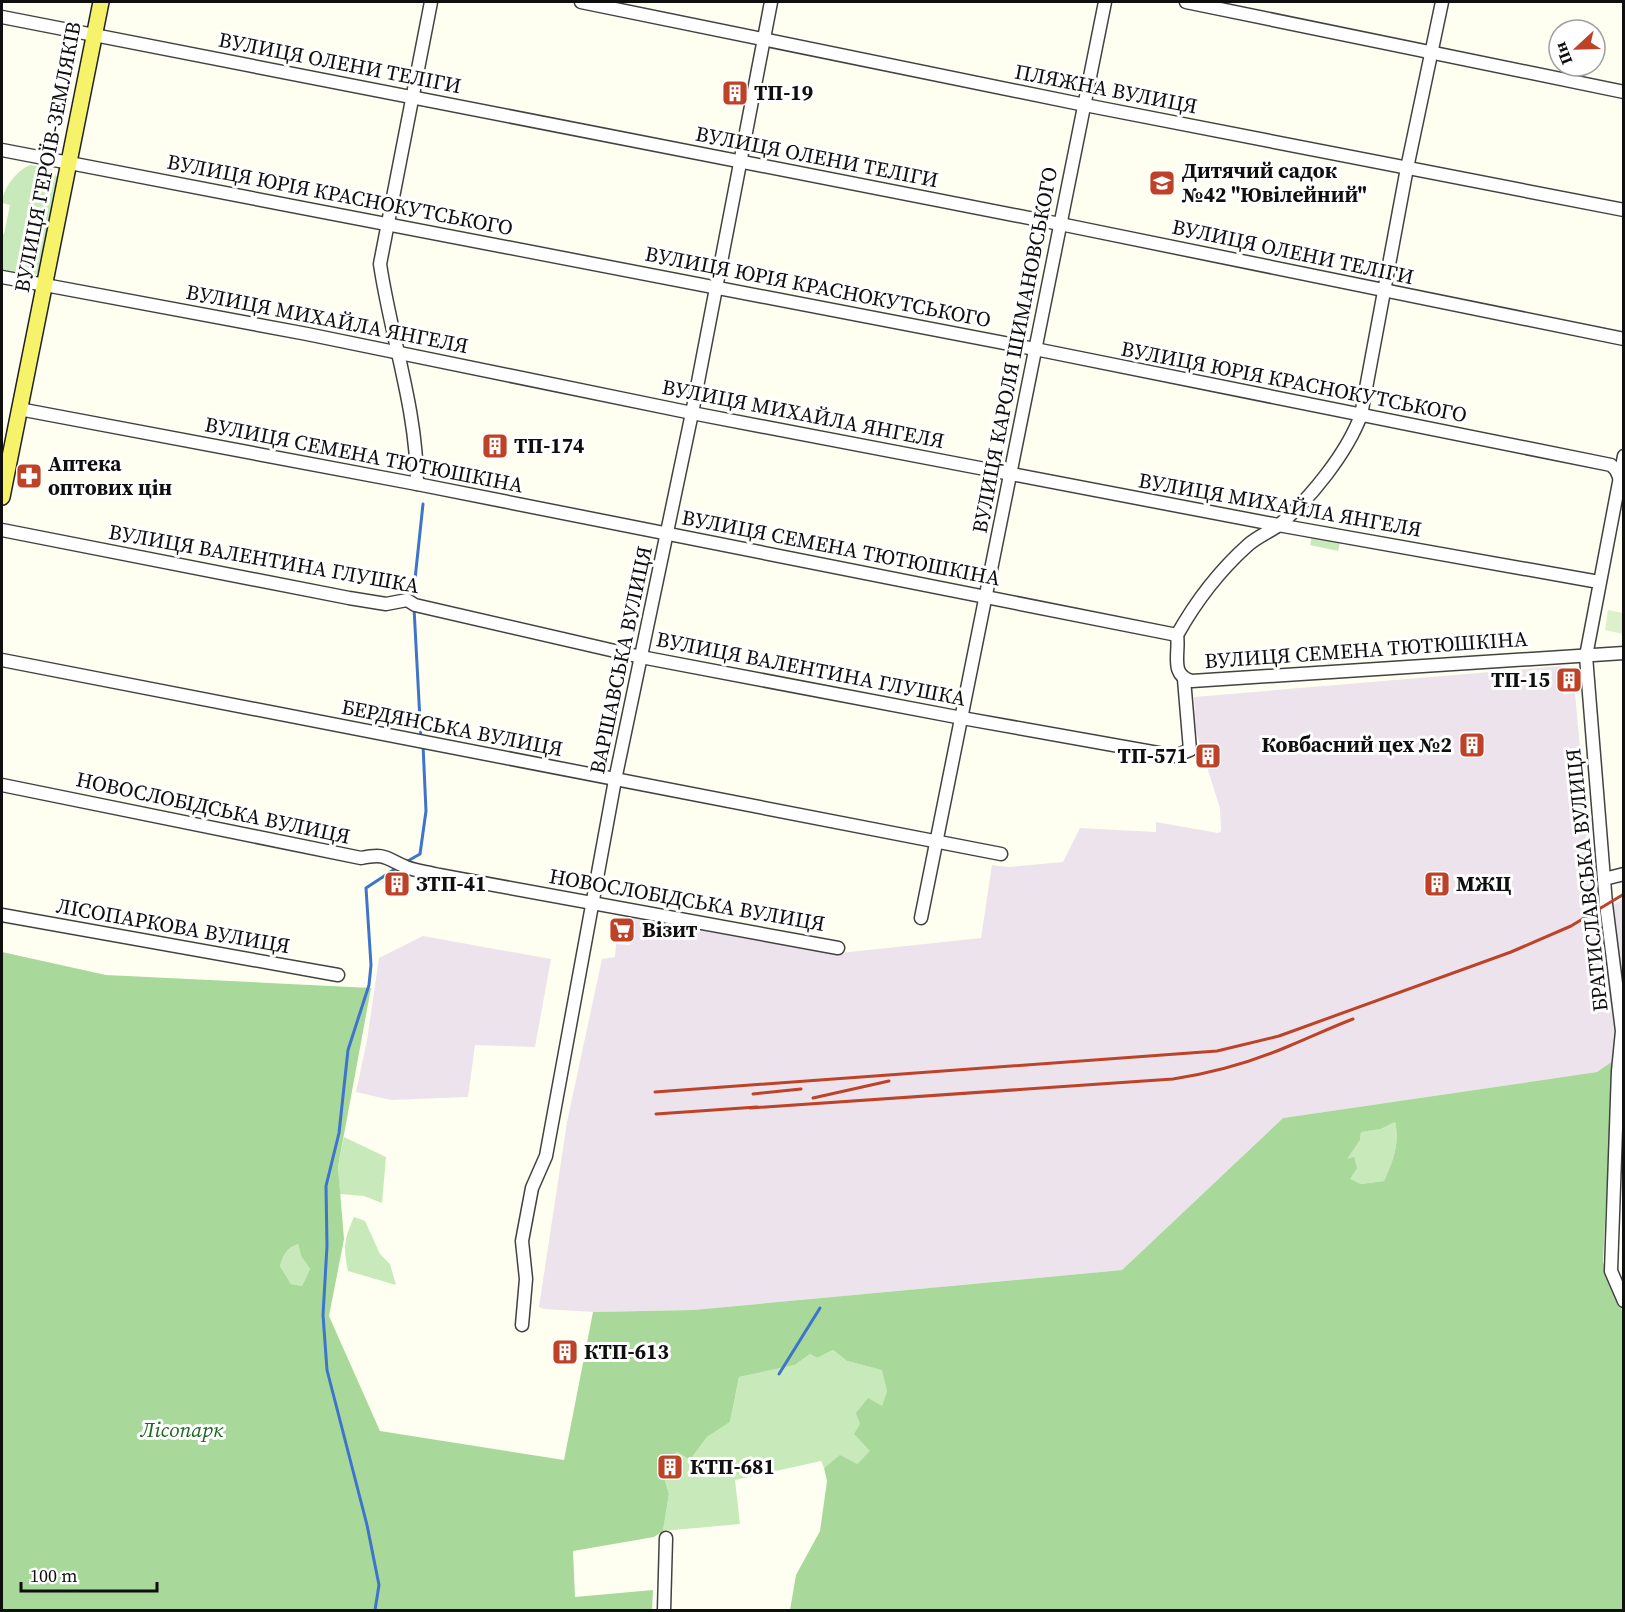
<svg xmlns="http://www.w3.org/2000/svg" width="1625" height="1612" viewBox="0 0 1625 1612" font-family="'Source Serif 4',serif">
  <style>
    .industrial { fill: #ede3ec }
    .green { fill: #c8e9ba }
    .forest { fill: #a8d99a; fill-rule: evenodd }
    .pitch { fill: #dcf0cc }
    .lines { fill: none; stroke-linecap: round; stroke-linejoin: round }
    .stream { stroke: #3e74cb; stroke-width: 3 }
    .minor-casing { stroke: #424242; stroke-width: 15 }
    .major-casing { stroke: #202020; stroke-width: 18 }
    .minor { stroke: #fff; stroke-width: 12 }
    .major { stroke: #f6f36a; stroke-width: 15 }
    .rail { stroke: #bd4228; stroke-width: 3 }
    .labels { text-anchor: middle; stroke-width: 6; stroke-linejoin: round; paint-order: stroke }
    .street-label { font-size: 21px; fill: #0f0f0f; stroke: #fff }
    .poi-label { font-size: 21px; font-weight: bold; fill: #0f0f0f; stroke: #fff; text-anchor: start }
    .park-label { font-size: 21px; font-style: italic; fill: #1f6621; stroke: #fff }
  </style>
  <rect width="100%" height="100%" fill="#fefff1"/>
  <!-- industrial -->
  <g class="industrial">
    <polygon points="1561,666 1563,694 1575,693 1583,780 1580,781 1582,803 1586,807 1595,892 1598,918 1602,922 1615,1033 1613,1061 1597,1072 1283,1118 1122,1270 693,1310 593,1312 544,1309 539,1307 567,1122 602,959 615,957 616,944 630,945 632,915 840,953 981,938 992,865 1009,867 1063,862 1080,828 1156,832 1156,822 1218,833 1221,831 1220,808 1196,732 1194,697"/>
    <polygon points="1623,899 1623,991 1613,918 1613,905"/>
    <polygon points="423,936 551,959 535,1047 475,1045 468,1097 391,1100 356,1092 367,1040 379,958"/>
  </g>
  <!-- green -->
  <g class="green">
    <path d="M31,165L51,169L58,178L40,269L35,276H32L2,270V234H4L10,205L2,203C2,190 18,168 31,165Z"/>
    <polygon points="1312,536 1340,542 1338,551 1310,545"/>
    <path d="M1395,1122C1400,1144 1393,1161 1384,1181L1361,1184L1349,1179L1346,1159L1360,1140L1361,1132L1381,1129Z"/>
    <polygon points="344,1137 386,1157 382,1203 364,1196 340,1194 338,1167"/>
    <path d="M354,1217L365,1221L380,1254L390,1264L396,1285L348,1271C343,1248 344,1239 354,1217Z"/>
    <path d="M298,1244L301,1256L310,1269L302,1286L291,1284L280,1266C283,1254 288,1248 298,1244Z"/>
    <polygon points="833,1350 847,1361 883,1370 887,1391 882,1407 876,1404 871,1451 857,1464 832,1462 824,1468 821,1461 735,1480 740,1524 663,1531 669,1494 660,1464 677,1452 690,1460 707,1437 730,1422 739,1377 795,1365 810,1354 817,1358"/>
  </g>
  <!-- forest -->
  <path class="forest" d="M2,952L106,975L371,988L338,1167L344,1239L329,1316L380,1431L564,1460L593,1312L693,1310L1122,1270L1283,1118L1597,1072L1613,1061L1603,1262L1623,1313V1610H790L796,1575L820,1531L827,1481L824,1468L840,1455L857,1464L870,1451L854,1434L860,1424L856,1413L868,1398L882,1406L887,1391L882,1370L847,1361L833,1350L817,1358L810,1354L795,1365L739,1377L730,1422L707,1437L690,1460L677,1452L660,1464L669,1494L663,1531L654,1537L573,1551L575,1597L653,1590L652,1610H2ZM1395,1122C1400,1144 1393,1161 1384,1181L1361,1184L1350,1179L1357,1168L1354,1157L1347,1159L1360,1140L1361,1132L1381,1129ZM298,1244L301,1256L310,1269L302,1286L291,1284L280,1266C283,1255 287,1248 298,1244Z"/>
  <!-- pitch -->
  <polygon class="pitch" points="1608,610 1623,613 1623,634 1605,630"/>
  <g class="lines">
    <!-- stream -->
    <g class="stream">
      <polyline points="413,598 423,504"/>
      <polyline points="414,608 421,739"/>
      <polyline points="406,862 420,854 426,811 423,745"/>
      <polyline points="779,1374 820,1308"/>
      <polyline points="375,1610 379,1585 367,1525 327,1370 323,1315 327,1246 326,1186 339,1133 348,1050 369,985 371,965 366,888 398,867"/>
    </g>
    <defs>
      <g id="minor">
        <polyline points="581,2 1085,105 1624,210"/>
        <polyline points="1186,2 1624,92"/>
        <polyline points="2,17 1060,224 1624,339"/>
        <polyline points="2,150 1035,349 1611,465 1616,470 1619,477"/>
        <polyline points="2,277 307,334 692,413 1011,474 1278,525 1599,582"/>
        <polyline points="19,409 417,484 1177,635"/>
        <polyline points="1624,456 1586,656 1606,904 1622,1031 1618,1071 1611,1271 1624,1301"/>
        <path d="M417,484C417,409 391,338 380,264L431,2"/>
        <polyline points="2,530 349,598 386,604 407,600 415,605 641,657 962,718 1175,756 1190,750 1184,679"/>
        <path d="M1177,635C1196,601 1219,571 1248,545C1257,537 1269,532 1279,525C1310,499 1347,453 1361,415L1407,168L1442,2"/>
        <path d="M1177,635C1180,653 1169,675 1192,681L1624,653"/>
        <polyline points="2,660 1001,854"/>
        <path d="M2,785L361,858C386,853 385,858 406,867C416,871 428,872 439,875L838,948"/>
        <polyline points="1604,879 1624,874"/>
        <polyline points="2,915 338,975"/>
        <polyline points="921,918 1105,2"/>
        <polyline points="522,1325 526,1279 522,1241 532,1188 546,1156 615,780 692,413 771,2"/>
        <polyline points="664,1610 666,1538"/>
      </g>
      <polyline id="major" points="2,497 101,2"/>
    </defs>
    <!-- minor casing -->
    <use href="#minor" class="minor-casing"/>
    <!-- major casing -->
    <use href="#major" class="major-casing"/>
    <!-- minor -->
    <use href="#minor" class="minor"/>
    <!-- major -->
    <use href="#major" class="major"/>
    <!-- rail -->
    <g class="rail">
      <polyline points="655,1092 1217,1051 1279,1036 1511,952 1571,926 1624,894"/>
      <polyline points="753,1094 801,1089"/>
      <polyline points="813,1098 889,1081"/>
      <path d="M750,1108L1173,1079C1213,1073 1252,1062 1289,1046C1311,1037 1332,1027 1353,1019"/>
      <polyline points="656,1114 757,1107"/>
    </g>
  </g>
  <!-- icons -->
  <defs>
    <symbol id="building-square" viewBox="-11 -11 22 22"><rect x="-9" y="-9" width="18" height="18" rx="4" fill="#bd4228" stroke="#fff"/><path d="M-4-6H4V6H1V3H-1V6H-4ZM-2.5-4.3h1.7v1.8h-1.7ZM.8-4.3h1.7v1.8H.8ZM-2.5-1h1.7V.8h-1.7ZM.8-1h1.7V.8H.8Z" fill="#fff"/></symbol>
    <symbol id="school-square" viewBox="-11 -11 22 22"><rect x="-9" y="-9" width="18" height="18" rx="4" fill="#bd4228" stroke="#fff"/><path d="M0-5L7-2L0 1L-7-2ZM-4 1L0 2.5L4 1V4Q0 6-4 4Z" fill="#fff"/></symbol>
    <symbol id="pharmacy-square" viewBox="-11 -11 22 22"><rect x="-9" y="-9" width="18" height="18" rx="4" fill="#bd4228" stroke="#fff"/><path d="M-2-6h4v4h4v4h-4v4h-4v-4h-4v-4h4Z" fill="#fff"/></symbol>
    <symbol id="supermarket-square" viewBox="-11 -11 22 22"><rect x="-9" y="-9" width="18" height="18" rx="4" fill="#bd4228" stroke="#fff"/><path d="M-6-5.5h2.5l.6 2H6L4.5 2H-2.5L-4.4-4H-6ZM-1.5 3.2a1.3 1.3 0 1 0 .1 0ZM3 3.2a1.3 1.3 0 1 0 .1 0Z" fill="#fff"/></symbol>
  </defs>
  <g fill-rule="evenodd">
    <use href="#building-square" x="720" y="78" width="30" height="30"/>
    <use href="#school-square" x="1147" y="168" width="30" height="30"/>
    <use href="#building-square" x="480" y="431" width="30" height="30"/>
    <use href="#pharmacy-square" x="14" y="461" width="30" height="30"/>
    <use href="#building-square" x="1554" y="665" width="30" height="30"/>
    <use href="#building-square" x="1457" y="730" width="30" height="30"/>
    <use href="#building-square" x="1193" y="741" width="30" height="30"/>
    <use href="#building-square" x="382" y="869" width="30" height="30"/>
    <use href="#building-square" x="1422" y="869" width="30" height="30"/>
    <use href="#supermarket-square" x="607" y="915" width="30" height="30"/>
    <use href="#building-square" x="550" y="1337" width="30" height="30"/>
    <use href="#building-square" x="655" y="1452" width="30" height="30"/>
  </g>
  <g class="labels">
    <!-- street labels -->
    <g class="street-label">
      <text transform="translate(340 63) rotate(11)" y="7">ВУЛИЦЯ ОЛЕНИ ТЕЛІГИ</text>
      <text transform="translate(1106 89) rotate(11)" y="7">ПЛЯЖНА ВУЛИЦЯ</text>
      <text transform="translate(48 157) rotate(-79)" y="7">ВУЛИЦЯ ГЕРОЇВ-ЗЕМЛЯКІВ</text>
      <text transform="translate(817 157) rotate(11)" y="7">ВУЛИЦЯ ОЛЕНИ ТЕЛІГИ</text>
      <text transform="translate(340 195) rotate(11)" y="7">ВУЛИЦЯ ЮРІЯ КРАСНОКУТСЬКОГО</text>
      <text transform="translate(1293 252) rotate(12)" y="7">ВУЛИЦЯ ОЛЕНИ ТЕЛІГИ</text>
      <text transform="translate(818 287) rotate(11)" y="7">ВУЛИЦЯ ЮРІЯ КРАСНОКУТСЬКОГО</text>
      <text transform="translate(327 319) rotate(11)" y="7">ВУЛИЦЯ МИХАЙЛА ЯНГЕЛЯ</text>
      <text transform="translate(1015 350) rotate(-79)" y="7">ВУЛИЦЯ КАРОЛЯ ШИМАНОВСЬКОГО</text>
      <text transform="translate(1294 382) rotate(11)" y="7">ВУЛИЦЯ ЮРІЯ КРАСНОКУТСЬКОГО</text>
      <text transform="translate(803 414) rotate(11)" y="7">ВУЛИЦЯ МИХАЙЛА ЯНГЕЛЯ</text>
      <text transform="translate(364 455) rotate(11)" y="7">ВУЛИЦЯ СЕМЕНА ТЮТЮШКІНА</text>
      <text transform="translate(1280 505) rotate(10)" y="7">ВУЛИЦЯ МИХАЙЛА ЯНГЕЛЯ</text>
      <text transform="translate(841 548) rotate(11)" y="7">ВУЛИЦЯ СЕМЕНА ТЮТЮШКІНА</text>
      <text transform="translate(264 559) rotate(10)" y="7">ВУЛИЦЯ ВАЛЕНТИНА ГЛУШКА</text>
      <text transform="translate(1366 650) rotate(-4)" y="7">ВУЛИЦЯ СЕМЕНА ТЮТЮШКІНА</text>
      <text transform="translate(621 660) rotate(-78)" y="7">ВАРШАВСЬКА ВУЛИЦЯ</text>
      <text transform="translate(811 669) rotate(11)" y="7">ВУЛИЦЯ ВАЛЕНТИНА ГЛУШКА</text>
      <text transform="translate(452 728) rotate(11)" y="7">БЕРДЯНСЬКА ВУЛИЦЯ</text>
      <text transform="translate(213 808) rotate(12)" y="7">НОВОСЛОБІДСЬКА ВУЛИЦЯ</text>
      <text transform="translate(1587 880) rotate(-96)" y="7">БРАТИСЛАВСЬКА ВУЛИЦЯ</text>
      <text transform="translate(687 900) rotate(10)" y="7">НОВОСЛОБІДСЬКА ВУЛИЦЯ</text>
      <text transform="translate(173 926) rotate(10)" y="7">ЛІСОПАРКОВА ВУЛИЦЯ</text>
    </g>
    <!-- poi labels -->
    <g class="poi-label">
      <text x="754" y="100">ТП-19</text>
      <text x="1182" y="178">Дитячий садок<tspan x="1182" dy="24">№42 "Ювілейний"</tspan></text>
      <text x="514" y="453">ТП-174</text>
      <text x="48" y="471">Аптека<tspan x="48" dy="24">оптових цін</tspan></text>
      <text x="1550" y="687" text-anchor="end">ТП-15</text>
      <text x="1452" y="752" text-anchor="end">Ковбасний цех №2</text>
      <text x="1188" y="763" text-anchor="end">ТП-571</text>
      <text x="416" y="891">ЗТП-41</text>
      <text x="1456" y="891">МЖЦ</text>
      <text x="642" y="937">Візит</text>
      <text x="584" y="1359">КТП-613</text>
      <text x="690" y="1474">КТП-681</text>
    </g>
    <!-- park labels -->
    <g class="park-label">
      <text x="182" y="1437">Лісопарк</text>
    </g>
  </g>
  <!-- border -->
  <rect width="1625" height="1612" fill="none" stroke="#0f0f0f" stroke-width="6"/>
  <!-- north arrow -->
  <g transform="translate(1577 48) rotate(248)"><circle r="28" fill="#ffffff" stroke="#9f9f9f" stroke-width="1.5"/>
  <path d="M0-4.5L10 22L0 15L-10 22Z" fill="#bd4228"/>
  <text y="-9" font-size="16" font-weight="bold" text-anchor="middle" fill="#0f0f0f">Пн</text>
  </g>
  <!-- scale -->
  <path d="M21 1582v9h136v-9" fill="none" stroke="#0f0f0f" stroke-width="3"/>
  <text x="30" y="1582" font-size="18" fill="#0f0f0f" stroke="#ffffff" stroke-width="4.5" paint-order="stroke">100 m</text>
</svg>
